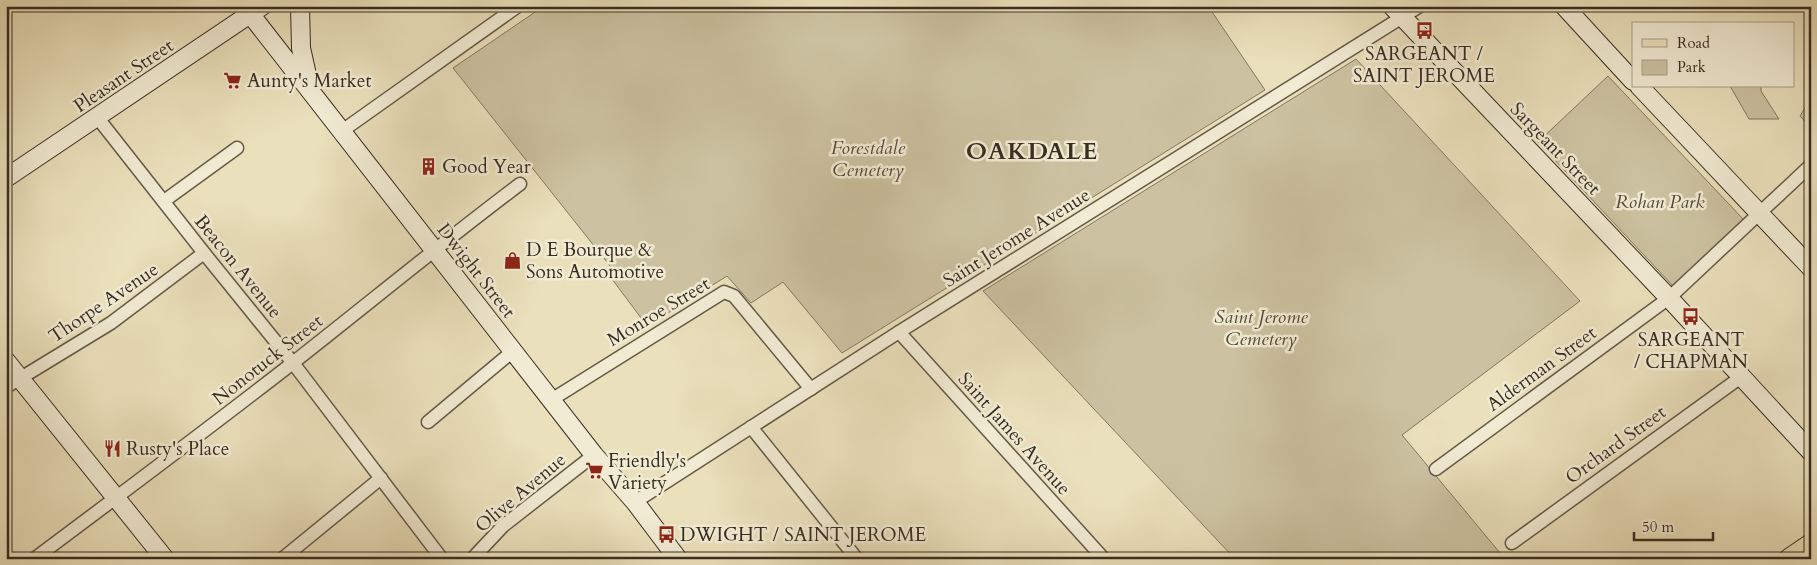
<svg xmlns="http://www.w3.org/2000/svg" width="1817" height="565" viewBox="0 0 1817 565" font-family="Cardo,serif">
  <style>
    .green { fill: #ccc2a1; stroke: #827862 }
    .lines { fill: none; stroke-linecap: round; stroke-linejoin: round }
    .street-casing { stroke: #645a48; stroke-width: 15 }
    .secondary-casing { stroke: #382d22; stroke-width: 20 }
    .primary-casing { stroke: #382d22; stroke-width: 22 }
    .street { stroke: #f1ebd3; stroke-width: 12 }
    .secondary { stroke: #f1ebd3; stroke-width: 18 }
    .primary { stroke: #eae0bb; stroke-width: 20 }
    .labels { text-anchor: middle; stroke-width: 5; stroke-linejoin: round; paint-order: stroke }
    .poi-label { font-size: 19px; fill: #382d22; stroke: #f1ebd3; text-anchor: start }
    .street-label { font-size: 19px; fill: #382d22; stroke: #f1ebd3 }
    .park-label { font-size: 19px; font-style: italic; fill: #564b3b; stroke: #f1ebd3 }
    .district-label { font-size: 24px; font-weight: bold; letter-spacing: 1px; fill: #382d22; stroke: #f1ebd3 }
  </style>
  <rect width="100%" height="100%" fill="#eae0bb"/>
  <filter id="stains"><feTurbulence type="fractalNoise" baseFrequency=".004" numOctaves="4"/><feColorMatrix values="0 0 0 0 .2 0 0 0 0 .09 0 0 0 0 .02 0 0 0 .5 -.17"/></filter>
  <radialGradient id="worn" r=".72"><stop offset=".6" stop-color="#630" stop-opacity="0"/><stop offset="1" stop-color="#630" stop-opacity=".3"/></radialGradient>
  <!-- green -->
  <g class="green">
    <polygon points="544,6 1208,6 1265,90 842,353 783,282 751,303 727,276 647,326 609,275 614,271 453,68"/>
    <polygon points="1356,59 1580,301 1402,435 1505,559 1235,559 983,291"/>
    <polygon points="1608,76 1744,220 1673,286 1538,142"/>
    <polygon points="1730,86 1761,86 1761,91 1779,119 1749,119"/>
    <polygon points="1811,98 1811,128 1800,116"/>
  </g>
  <g class="lines">
    <defs>
      <g id="street">
        <polyline points="97,117 204,253 293,363 442,559"/>
        <polyline points="342,131 518,6"/>
        <polyline points="164,201 237,148"/>
        <polyline points="899,332 1104,559"/>
        <polyline points="6,387 111,323 204,253"/>
        <polyline points="551,400 724,292 734,296 811,389"/>
        <polyline points="428,422 513,351"/>
        <polyline points="751,427 857,559"/>
        <polyline points="1436,469 1669,298 1811,165"/>
        <polyline points="635,502 899,332 1420,6"/>
        <polyline points="1512,543 1741,377"/>
        <path d="M34,559C121,494 208,429 294,362C369,303 443,242 520,184"/>
        <polyline points="282,559 381,478"/>
        <polyline points="472,559 503,526 594,455"/>
      </g>
      <g id="secondary">
        <polyline points="244,6 594,455 635,502 678,559"/>
        <polyline points="300,6 301,48 309,84"/>
        <polyline points="1392,6 1669,298 1811,452"/>
        <polyline points="1564,6 1633,81"/>
        <polyline points="1639,86 1811,268"/>
        <polyline points="6,178 262,6"/>
        <polyline points="6,361 165,559"/>
      </g>
      <polyline id="primary" points="1789,559 1811,544"/>
    </defs>
    <!-- street casing -->
    <use href="#street" class="street-casing"/>
    <!-- secondary casing -->
    <use href="#secondary" class="secondary-casing"/>
    <!-- primary casing -->
    <use href="#primary" class="primary-casing"/>
    <!-- street -->
    <use href="#street" class="street"/>
    <!-- secondary -->
    <use href="#secondary" class="secondary"/>
    <!-- primary -->
    <use href="#primary" class="primary"/>
  </g>
  <!-- icons -->
  <defs>
    <symbol id="bus-bare" viewBox="-9 -9 18 18"><path d="M-5-6H5V4H4V6H2V4H-2V6H-4V4H-5ZM-3.5-4V0h7V-4ZM-3.5 1.2v1.5H-2V1.2ZM2 1.2v1.5H3.5V1.2Z" fill="#8f2418" stroke="#f1ebd3" stroke-width="2.5" paint-order="stroke"/></symbol>
    <symbol id="supermarket-bare" viewBox="-9 -9 18 18"><path d="M-6-5.5h2.5l.6 2H6L4.5 2H-2.5L-4.4-4H-6ZM-1.5 3.2a1.3 1.3 0 1 0 .1 0ZM3 3.2a1.3 1.3 0 1 0 .1 0Z" fill="#8f2418" stroke="#f1ebd3" stroke-width="2.5" paint-order="stroke"/></symbol>
    <symbol id="building-bare" viewBox="-9 -9 18 18"><path d="M-4-6H4V6H1V3H-1V6H-4ZM-2.5-4.3h1.7v1.8h-1.7ZM.8-4.3h1.7v1.8H.8ZM-2.5-1h1.7V.8h-1.7ZM.8-1h1.7V.8H.8Z" fill="#8f2418" stroke="#f1ebd3" stroke-width="2.5" paint-order="stroke"/></symbol>
    <symbol id="shop-bare" viewBox="-9 -9 18 18"><path d="M-5-2.5h2.3a2.7 3.5 0 0 1 5.4 0H5L5.5 6h-11ZM-1.5-2.5h3a1.5 2.3 0 0 0-3 0Z" fill="#8f2418" stroke="#f1ebd3" stroke-width="2.5" paint-order="stroke"/></symbol>
    <symbol id="restaurant-bare" viewBox="-9 -9 18 18"><path d="M-5-6h1v4h1v-4h1v4h1v-4h1v5L-1.5 .5V6h-2V.5L-5-1ZM5-6V6H3V1.5H1.5Q1.5-4 5-6Z" fill="#8f2418" stroke="#f1ebd3" stroke-width="2.5" paint-order="stroke"/></symbol>
  </defs>
  <g fill-rule="evenodd">
    <use href="#bus-bare" x="1412" y="18" width="25" height="25"/>
    <use href="#supermarket-bare" x="220" y="68" width="25" height="25"/>
    <use href="#building-bare" x="416" y="154" width="25" height="25"/>
    <use href="#shop-bare" x="500" y="248" width="25" height="25"/>
    <use href="#bus-bare" x="1678" y="304" width="25" height="25"/>
    <use href="#restaurant-bare" x="100" y="436" width="25" height="25"/>
    <use href="#supermarket-bare" x="582" y="458" width="25" height="25"/>
    <use href="#bus-bare" x="654" y="522" width="25" height="25"/>
  </g>
  <g class="labels">
    <!-- poi labels -->
    <g class="poi-label">
      <text x="1424" y="60" text-anchor="middle">SARGEANT /<tspan x="1424" dy="22">SAINT JEROME</tspan></text>
      <text x="247" y="87">Aunty's Market</text>
      <text x="442" y="173">Good Year</text>
      <text x="526" y="256">D E Bourque &amp;<tspan x="526" dy="22">Sons Automotive</tspan></text>
      <text x="1691" y="346" text-anchor="middle">SARGEANT<tspan x="1691" dy="22">/ CHAPMAN</tspan></text>
      <text x="126" y="455">Rusty's Place</text>
      <text x="608" y="467">Friendly's<tspan x="608" dy="22">Variety</tspan></text>
      <text x="680" y="541">DWIGHT / SAINT JEROME</text>
    </g>
    <!-- street labels -->
    <g class="street-label">
      <text transform="translate(123 75) rotate(-34)" y="7">Pleasant Street</text>
      <text transform="translate(1556 148) rotate(46)" y="7">Sargeant Street</text>
      <text transform="translate(1016 237) rotate(-32)" y="7">Saint Jerome Avenue</text>
      <text transform="translate(239 266) rotate(51)" y="7">Beacon Avenue</text>
      <text transform="translate(477 270) rotate(52)" y="7">Dwight Street</text>
      <text transform="translate(103 302) rotate(-34)" y="7">Thorpe Avenue</text>
      <text transform="translate(658 311) rotate(-31)" y="7">Monroe Street</text>
      <text transform="translate(267 359) rotate(-38)" y="7">Nonotuck Street</text>
      <text transform="translate(1541 368) rotate(-36)" y="7">Alderman Street</text>
      <text transform="translate(1015 433) rotate(48)" y="7">Saint James Avenue</text>
      <text transform="translate(1615 444) rotate(-36)" y="7">Orchard Street</text>
      <text transform="translate(520 492) rotate(-40)" y="7">Olive Avenue</text>
    </g>
    <!-- park labels -->
    <g class="park-label">
      <text x="868" y="154">Forestdale<tspan x="868" dy="22">Cemetery</tspan></text>
      <text x="1660" y="208">Rohan Park</text>
      <text x="1261" y="323">Saint Jerome<tspan x="1261" dy="22">Cemetery</tspan></text>
    </g>
    <!-- district labels -->
    <g class="district-label">
      <text x="1032" y="159">OAKDALE</text>
    </g>
  </g>
  <!-- margin -->
  <rect width="1817" height="565" fill="none" stroke="#eae0bb" stroke-width="25"/>
  <rect x="8" y="8" width="1802" height="550" fill="none" stroke="#382d22" stroke-width="2.5"/>
  <rect x="12" y="12" width="1792" height="540" fill="none" stroke="#382d22"/>
  <!-- legend -->
  <rect x="1632" y="22" width="162" height="65" fill="#f1ebd3" stroke="#a79f8c"/>
  <rect x="1642" y="39" width="25" height="8" fill="#eae0bb" stroke="#a79f8c"/>
  <text x="1677" y="48" font-size="15" fill="#382d22">Road</text>
  <rect x="1642" y="60" width="25" height="15" fill="#ccc2a1" stroke="#a79f8c"/>
  <text x="1677" y="72" font-size="15" fill="#382d22">Park</text>
  <!-- scale -->
  <path d="M1634 532v8h79v-8" fill="none" stroke="#382d22" stroke-width="2.5"/>
  <text x="1642" y="532" font-size="15" fill="#382d22" stroke="#f1ebd3" stroke-width="4" paint-order="stroke">50 m</text>
  <rect width="100%" height="100%" filter="url(#stains)"/>
  <rect width="100%" height="100%" fill="url(#worn)"/>
</svg>
